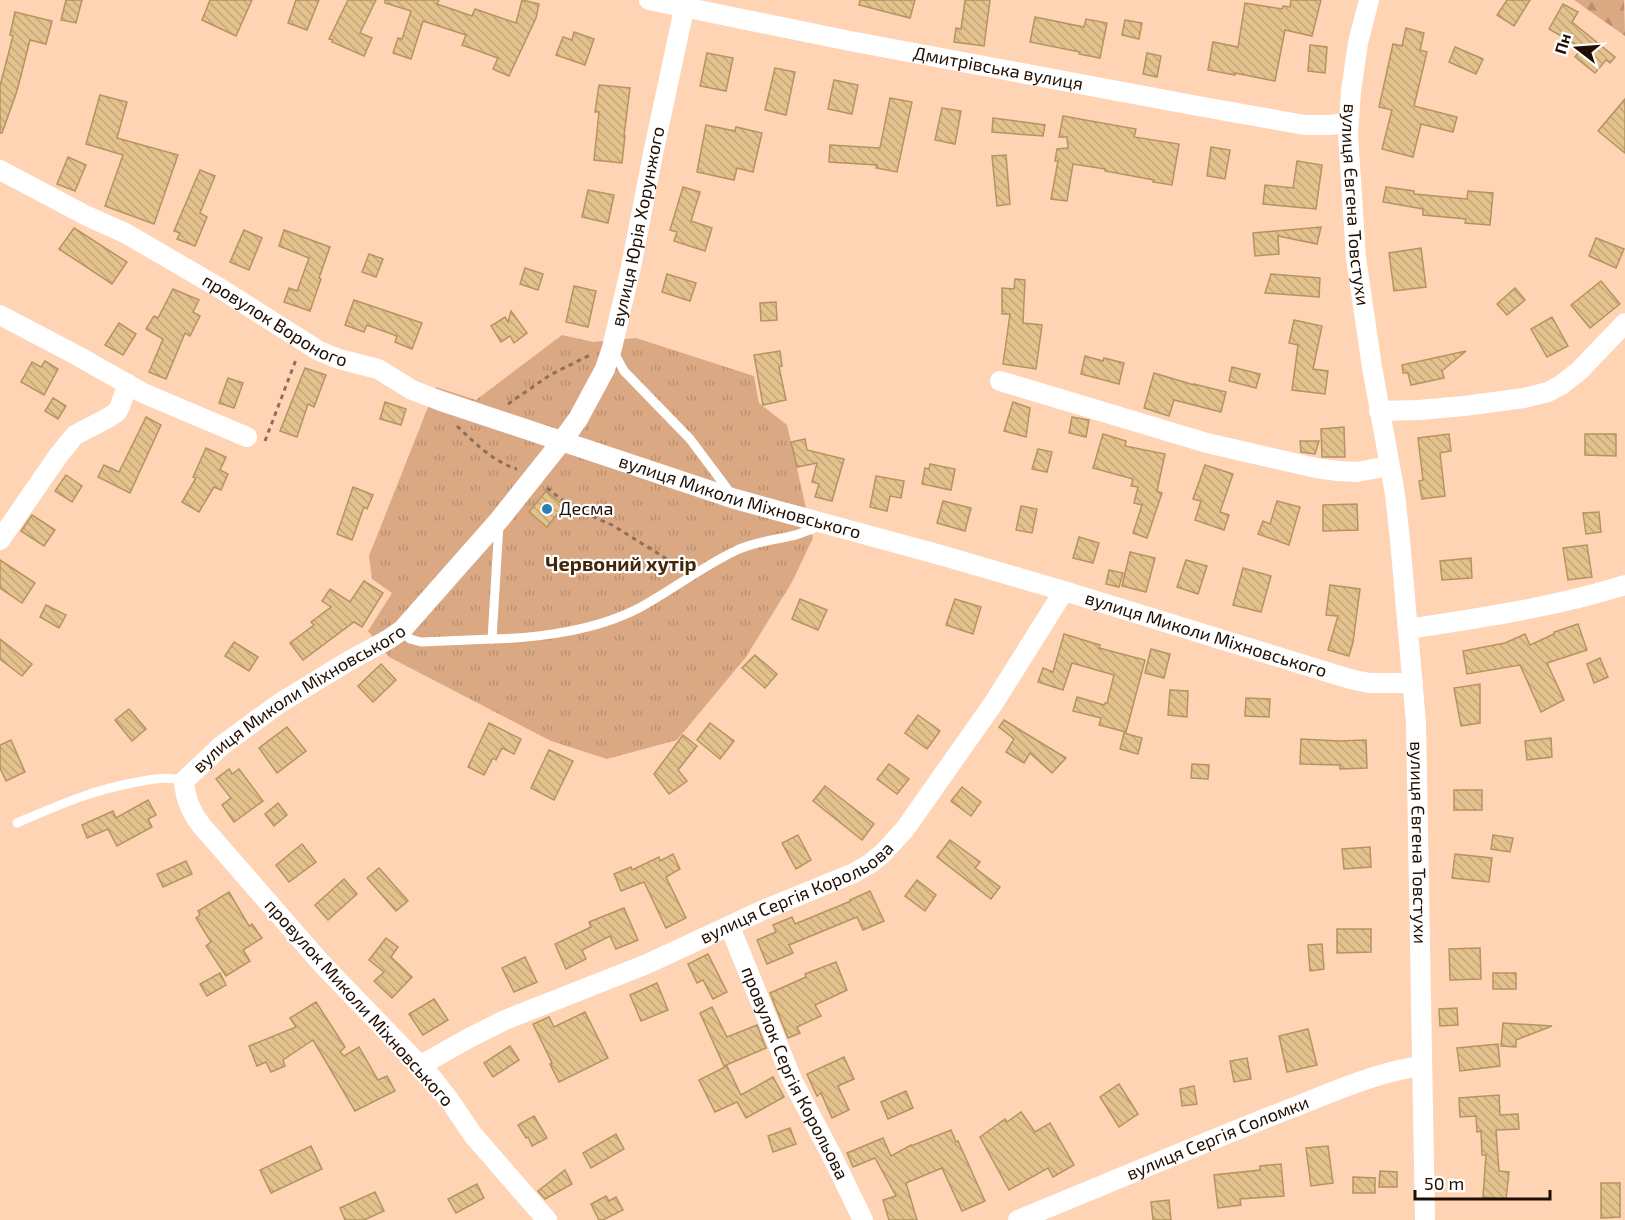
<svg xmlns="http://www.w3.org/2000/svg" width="1625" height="1220" viewBox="0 0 1625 1220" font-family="'Exo 2',sans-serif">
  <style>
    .grass { fill: url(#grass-tufts) }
    .forest { fill: url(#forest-firs) }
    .building { fill: url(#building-back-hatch); stroke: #b49460; stroke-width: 1.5 }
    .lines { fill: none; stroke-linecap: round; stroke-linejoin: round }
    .path { stroke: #8d6f5a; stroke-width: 3; stroke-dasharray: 4.5 4.5; stroke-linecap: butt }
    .lane { stroke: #fff; stroke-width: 9 }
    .street { stroke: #fff; stroke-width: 20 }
    .poi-dot { fill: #2d80b0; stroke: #fff; stroke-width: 2 }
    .labels { text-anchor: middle; stroke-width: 4.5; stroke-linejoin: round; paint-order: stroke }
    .street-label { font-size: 18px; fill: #200e02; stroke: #fff }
    .poi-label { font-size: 18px; fill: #200e02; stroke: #fff; text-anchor: start }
    .neighbourhood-label { font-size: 20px; font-weight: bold; fill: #462609; stroke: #fff }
  </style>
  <defs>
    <pattern id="grass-tufts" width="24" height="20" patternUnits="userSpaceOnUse" patternTransform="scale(1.5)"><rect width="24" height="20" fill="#daa984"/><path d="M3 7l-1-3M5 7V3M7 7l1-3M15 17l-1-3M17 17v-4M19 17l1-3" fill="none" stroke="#bb9070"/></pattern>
    <pattern id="forest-firs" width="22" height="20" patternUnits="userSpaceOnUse" patternTransform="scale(1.5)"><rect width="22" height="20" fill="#daa984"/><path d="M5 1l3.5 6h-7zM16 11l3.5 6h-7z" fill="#bb9070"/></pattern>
    <pattern id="building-back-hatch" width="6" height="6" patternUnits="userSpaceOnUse" patternTransform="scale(1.5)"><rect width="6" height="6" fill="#e4c28d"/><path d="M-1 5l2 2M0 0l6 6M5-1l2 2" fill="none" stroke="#c3a678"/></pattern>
  </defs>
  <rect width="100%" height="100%" fill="#fed4b5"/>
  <!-- grass -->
  <polygon class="grass" points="562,335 593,342 636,338 754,376 759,403 787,425 813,538 792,582 746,657 677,740 607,759 551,741 389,657 368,631 392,593 372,579 369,556 436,387 476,400"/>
  <!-- forest -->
  <polygon class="forest" points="1574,0 1624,0 1625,36"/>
  <!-- building -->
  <g class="building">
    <polygon points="66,0 82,0 76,23 61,20"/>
    <polygon points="210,0 252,0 236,36 202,20"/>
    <polygon points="296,0 319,0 307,30 288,23"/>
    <polygon points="348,0 376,0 360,33 372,38 364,56 332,42 333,40 329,39"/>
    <polygon points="385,0 439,0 437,4 472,16 475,9 516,23 522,0 539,4 536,18 509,76 493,69 498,58 462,45 466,35 423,21 411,59 393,53 398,38 402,39 411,11 385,3"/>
    <polygon points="860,0 915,0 910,18 859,5"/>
    <polygon points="965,0 990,0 984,46 954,42 956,28 961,29"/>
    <polygon points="1291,0 1321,0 1312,36 1285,30 1275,81 1235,73 1235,75 1208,70 1213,42 1238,47 1245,3 1282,9 1283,6 1290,7"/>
    <polygon points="1507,0 1530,0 1514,26 1497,15"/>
    <polygon points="1563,4 1578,12 1572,22 1615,57 1610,63 1606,60 1595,73 1575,57 1582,48 1549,29"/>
    <polygon points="15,12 52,21 46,44 30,40 17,91 2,133 0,133 0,86 13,36 10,35"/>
    <polygon points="1035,17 1084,27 1086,19 1107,23 1100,58 1079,54 1080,52 1030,42"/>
    <polygon points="1125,20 1142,23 1139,39 1122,35"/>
    <polygon points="1406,28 1424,33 1420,50 1427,52 1414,106 1457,117 1453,132 1421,124 1413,157 1382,149 1392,110 1379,107 1393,44 1402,46"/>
    <polygon points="574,32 594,39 585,65 556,55 563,37 572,40"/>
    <polygon points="1310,45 1327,47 1325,73 1308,71"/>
    <polygon points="1455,47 1483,59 1476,74 1449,62"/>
    <polygon points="707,53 733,58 726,91 700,86"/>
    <polygon points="1147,53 1161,56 1157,77 1143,74"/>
    <polygon points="775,68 795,72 786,115 765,110"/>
    <polygon points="834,80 858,85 852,114 828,109"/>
    <polygon points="599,85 630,88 624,136 625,136 622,163 594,160 599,112 595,112"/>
    <polygon points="100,95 127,102 117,138 178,155 154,224 105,206 123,155 86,144"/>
    <polygon points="890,98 912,102 897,172 876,168 877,165 829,162 830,145 880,148"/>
    <polygon points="1625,99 1625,153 1598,131"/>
    <polygon points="942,108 961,111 955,144 935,140"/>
    <polygon points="1063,116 1136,129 1134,137 1179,144 1172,185 1153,182 1154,180 1105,171 1105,169 1073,164 1067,201 1051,199 1058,161 1055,161 1057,149 1068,148 1067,137 1059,137"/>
    <polygon points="993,118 1045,125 1043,136 992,132"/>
    <polygon points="706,125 735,131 736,127 762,133 753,172 737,168 734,180 697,172"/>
    <polygon points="1211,147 1230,150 1225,179 1207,176"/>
    <polygon points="1006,155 1010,204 997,206 992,156"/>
    <polygon points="68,157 86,165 75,191 57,184"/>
    <polygon points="1297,161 1322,165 1316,209 1263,204 1265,185 1293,188"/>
    <polygon points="200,170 215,176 200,213 207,217 195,246 177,239 180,233 174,231"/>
    <polygon points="683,187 700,192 691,221 712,228 705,251 674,241 677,232 670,230"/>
    <polygon points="1386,187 1414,191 1414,194 1467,199 1468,191 1493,193 1490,225 1465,223 1466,219 1423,215 1423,209 1383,202"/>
    <polygon points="588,190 614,195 608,223 582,217"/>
    <polygon points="1321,227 1317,244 1278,236 1279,254 1255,256 1253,233"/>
    <polygon points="74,228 127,262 112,284 59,249"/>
    <polygon points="244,230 262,238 249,270 230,262"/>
    <polygon points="284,230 330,247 319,278 321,279 310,311 284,302 289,288 297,291 309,258 279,246"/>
    <polygon points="1596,238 1624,249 1616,268 1589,256"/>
    <polygon points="1421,248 1426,287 1394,291 1389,253"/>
    <polygon points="369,254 383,259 376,277 362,272"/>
    <polygon points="525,268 543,274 538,290 520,284"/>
    <polygon points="667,274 696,283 690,301 662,292"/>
    <polygon points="1271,274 1320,278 1319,297 1265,293"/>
    <polygon points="1015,279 1025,280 1023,323 1042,325 1036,369 1003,364 1010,314 1002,314 1002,288 1014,289"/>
    <polygon points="1601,281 1620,304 1590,328 1571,305"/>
    <polygon points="574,286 596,291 588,327 566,322"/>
    <polygon points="1515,288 1525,300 1507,315 1497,304"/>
    <polygon points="173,289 199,300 193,312 200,316 190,336 185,333 166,379 149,372 163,339 146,329 154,316 158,318"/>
    <polygon points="354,300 422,323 412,349 395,342 397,336 367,325 364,332 345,325"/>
    <polygon points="776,302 777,320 761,321 760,303"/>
    <polygon points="511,311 527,333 514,343 510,336 501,342 491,326 505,317 508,322"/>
    <polygon points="1552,317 1568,346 1547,357 1531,329"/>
    <polygon points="1294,320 1322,326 1313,369 1328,371 1325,394 1292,390 1298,345 1289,343"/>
    <polygon points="119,323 136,334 123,355 105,345"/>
    <polygon points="780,351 782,366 779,367 786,400 763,405 754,355"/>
    <polygon points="1466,351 1442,371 1444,378 1411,385 1408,373 1403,373 1402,365"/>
    <polygon points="1085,356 1103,361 1104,358 1124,363 1119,384 1081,374"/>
    <polygon points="45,361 58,369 44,395 21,382 32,362 41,367"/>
    <polygon points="1232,367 1260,374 1256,388 1229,381"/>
    <polygon points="305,368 326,375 314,407 308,404 297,437 280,431"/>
    <polygon points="1154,373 1194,385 1194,384 1226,392 1221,412 1174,400 1169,416 1144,408"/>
    <polygon points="228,378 243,383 234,408 219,403"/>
    <polygon points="53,398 66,406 58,419 45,411"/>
    <polygon points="385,402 406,409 401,425 380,419"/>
    <polygon points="1013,402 1030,408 1026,437 1004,431"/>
    <polygon points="146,417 161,425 130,493 98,477 104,465 119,472"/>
    <polygon points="1072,417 1089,420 1086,437 1069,433"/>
    <polygon points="1344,427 1345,457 1322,457 1321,429"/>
    <polygon points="1103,434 1126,441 1125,446 1165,454 1157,491 1162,493 1147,538 1133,533 1142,505 1134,503 1138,487 1131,486 1133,479 1093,468"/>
    <polygon points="1449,434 1451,451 1440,453 1445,496 1422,499 1419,481 1423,480 1418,438"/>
    <polygon points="1585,434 1616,434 1616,456 1585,455"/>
    <polygon points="805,439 807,450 844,459 832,501 815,497 819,484 812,482 817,463 797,467 791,442"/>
    <polygon points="1300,441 1319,441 1315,454 1301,452"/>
    <polygon points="206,448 226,457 220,470 228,474 221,490 214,487 199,512 182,502 196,478 193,477"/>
    <polygon points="1038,449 1052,452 1047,472 1032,469"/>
    <polygon points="930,464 955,469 951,490 922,484 925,468 929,469"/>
    <polygon points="1205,465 1233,474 1220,512 1229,515 1224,530 1195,520 1201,501 1193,499"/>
    <polygon points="66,475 82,486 72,502 55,491"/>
    <polygon points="876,476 904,481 901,498 890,496 887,511 870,507"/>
    <polygon points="353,487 373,495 367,509 364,507 352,540 337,534"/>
    <polygon points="546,491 564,506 547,527 529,512"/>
    <polygon points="943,501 971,508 965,531 937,523"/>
    <polygon points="1277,501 1300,507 1289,545 1258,534 1263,521 1270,524"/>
    <polygon points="1357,504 1358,530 1323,531 1323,505"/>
    <polygon points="1021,506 1037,509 1032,533 1016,530"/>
    <polygon points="1599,512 1601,532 1586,534 1583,513"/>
    <polygon points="32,515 55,530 44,546 21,531"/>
    <polygon points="1079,537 1099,543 1093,563 1073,558"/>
    <polygon points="1587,545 1592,577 1568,580 1563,548"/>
    <polygon points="1130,552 1155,558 1146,592 1122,586"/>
    <polygon points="1471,558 1472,578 1442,580 1440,561"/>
    <polygon points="0,560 35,583 22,603 0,588"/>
    <polygon points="1186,560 1207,566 1198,594 1177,587"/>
    <polygon points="1243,568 1271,576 1261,612 1233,605"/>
    <polygon points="1109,570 1123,573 1119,587 1106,584"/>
    <polygon points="364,581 383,593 362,627 354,622 303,660 290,643 314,625 311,622 331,607 322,601 330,589 350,602"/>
    <polygon points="1330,585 1360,589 1353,642 1349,656 1328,650 1338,616 1326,615"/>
    <polygon points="800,599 827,610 818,630 792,619"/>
    <polygon points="955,599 981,607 973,634 946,625"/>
    <polygon points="46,605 66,615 59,628 40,617"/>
    <polygon points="1578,624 1587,650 1547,663 1564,700 1541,712 1520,665 1467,674 1463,651 1505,643 1525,634 1530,645 1554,634 1554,632"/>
    <polygon points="1064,634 1100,645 1099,648 1145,660 1126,732 1099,725 1101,718 1073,711 1077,697 1104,705 1105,703 1107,703 1114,675 1072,663 1063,690 1038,682 1043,668 1053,672"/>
    <polygon points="0,639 32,664 22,676 0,659"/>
    <polygon points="234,642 258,657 249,671 225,656"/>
    <polygon points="1151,649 1170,654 1164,678 1145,673"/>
    <polygon points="755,655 777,674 765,688 742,668"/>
    <polygon points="1600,658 1608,677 1594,683 1587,664"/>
    <polygon points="381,664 396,680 373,702 358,686"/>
    <polygon points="1480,684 1480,723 1461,726 1454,688"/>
    <polygon points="1170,690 1188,691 1187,717 1168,715"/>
    <polygon points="1246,698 1270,699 1269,717 1245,716"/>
    <polygon points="129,709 146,729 132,741 115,720"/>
    <polygon points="918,715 940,731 927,749 905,733"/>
    <polygon points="1004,720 1020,730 1066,758 1052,773 1030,753 1024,763 1006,752 1014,739 999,727"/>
    <polygon points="489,723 521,739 514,754 502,748 496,760 493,758 484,775 468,767"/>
    <polygon points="710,723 734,741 720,759 697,740"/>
    <polygon points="287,727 306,751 277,773 259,748"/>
    <polygon points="1124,733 1142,738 1138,754 1120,749"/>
    <polygon points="683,735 697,746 678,770 687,781 669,794 654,774"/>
    <polygon points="1551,738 1552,757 1527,760 1525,741"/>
    <polygon points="1301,739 1339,741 1366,740 1367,768 1340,769 1340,765 1300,764"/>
    <polygon points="11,740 25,772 6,781 0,768 0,745"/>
    <polygon points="549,750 573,761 554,800 531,788"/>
    <polygon points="889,764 909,779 897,794 877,779"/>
    <polygon points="1192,764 1209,765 1208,779 1191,778"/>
    <polygon points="229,769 232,774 239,769 263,801 234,822 222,805 231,798 216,779"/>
    <polygon points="825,786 874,824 862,840 813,801"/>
    <polygon points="962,787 981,802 971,816 951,801"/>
    <rect x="1454" y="790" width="28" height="20"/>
    <polygon points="148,800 156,815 148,819 152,827 117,846 108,829 87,838 82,825 113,811 116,818"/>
    <polygon points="278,803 287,815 274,826 265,814"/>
    <polygon points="798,835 811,860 796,869 782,843"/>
    <polygon points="1493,835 1513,838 1510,852 1491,849"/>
    <polygon points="950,840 980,862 975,868 1000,887 991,899 937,857"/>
    <polygon points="302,844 316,862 289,882 276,865"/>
    <polygon points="1370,847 1371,867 1344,869 1342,849"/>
    <polygon points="673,854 680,869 666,877 686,918 666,928 644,882 621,891 614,874 631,867 632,870 659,857 660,861"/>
    <polygon points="1455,854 1492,858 1489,882 1452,878"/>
    <polygon points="186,861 192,874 163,887 157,874"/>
    <polygon points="379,868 408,901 396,911 367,878"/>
    <polygon points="344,879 357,894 328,920 315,905"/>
    <polygon points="917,880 936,895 925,911 905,896"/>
    <polygon points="870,891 884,921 863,930 857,917 789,945 793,953 767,964 757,940 776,932 773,925 792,917 795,924 851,901 850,900"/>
    <polygon points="229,892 249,926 252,924 262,938 243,950 250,961 226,976 206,946 211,942 196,918 200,915 198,911"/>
    <polygon points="624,908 638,940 616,949 610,936 582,950 586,959 566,969 555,944 591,927 589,922"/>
    <polygon points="1337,929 1371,929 1371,952 1337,953"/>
    <polygon points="386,938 398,947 391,957 412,977 392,998 374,981 384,972 369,960"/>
    <polygon points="1322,944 1324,969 1310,971 1308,945"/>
    <polygon points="1480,948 1481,979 1450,980 1449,949"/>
    <polygon points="708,954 727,992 713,999 703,980 697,983 688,964"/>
    <polygon points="525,957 537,982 514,992 502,968"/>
    <polygon points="836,962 847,990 815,1005 821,1016 797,1027 800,1033 788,1038 770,993 806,977 805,974"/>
    <polygon points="220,973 226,985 207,996 200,984"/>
    <rect x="1493" y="973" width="23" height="16"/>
    <polygon points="657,983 668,1010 641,1021 630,995"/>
    <polygon points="434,999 448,1020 423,1035 409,1014"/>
    <polygon points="316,1002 345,1047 340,1052 344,1056 359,1047 378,1080 387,1076 395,1091 355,1111 313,1040 283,1060 285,1066 271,1072 266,1062 257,1066 249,1046 296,1027 290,1018"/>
    <polygon points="712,1007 727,1037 757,1025 766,1048 724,1066 700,1013"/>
    <polygon points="1457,1008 1458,1025 1440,1026 1439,1009"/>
    <polygon points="585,1012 608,1058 559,1082 550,1064 552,1063 533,1024 549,1017 554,1027"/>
    <polygon points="1503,1023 1552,1026 1516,1040 1516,1047 1501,1046"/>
    <polygon points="1308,1029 1317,1065 1287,1072 1279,1036"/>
    <polygon points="1498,1044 1500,1066 1460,1071 1457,1048"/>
    <polygon points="510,1046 519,1060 493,1077 484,1063"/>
    <polygon points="844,1057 854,1079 838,1086 849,1110 832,1118 821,1093 817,1096 807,1074"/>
    <polygon points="1247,1058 1251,1079 1234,1082 1230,1061"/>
    <polygon points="727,1066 741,1095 773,1077 784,1097 746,1118 737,1102 715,1112 699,1080"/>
    <polygon points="1119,1084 1138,1114 1119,1127 1100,1097"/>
    <polygon points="1194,1086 1197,1104 1182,1106 1180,1089"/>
    <polygon points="906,1091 913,1108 888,1119 881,1102"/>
    <polygon points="1499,1095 1500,1115 1518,1114 1519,1129 1496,1130 1499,1171 1509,1172 1506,1199 1483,1197 1486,1155 1482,1155 1481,1131 1477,1132 1476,1116 1460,1117 1459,1098"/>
    <polygon points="1021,1112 1035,1132 1050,1123 1074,1165 1053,1177 1048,1168 1009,1190 980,1137 1005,1119 1007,1122"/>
    <polygon points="534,1116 547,1138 532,1146 528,1137 526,1138 518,1125"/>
    <polygon points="790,1128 796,1144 773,1152 768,1136"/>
    <polygon points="951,1130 956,1142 958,1141 985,1201 962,1211 942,1168 906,1183 917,1220 889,1220 883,1200 896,1196 875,1158 853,1167 847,1153 883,1138 891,1156 911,1145 911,1146"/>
    <polygon points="616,1134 624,1149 591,1168 583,1153"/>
    <polygon points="311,1146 322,1169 271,1193 260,1170"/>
    <polygon points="1328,1146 1333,1183 1311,1186 1306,1148"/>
    <polygon points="1281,1164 1284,1196 1240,1199 1241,1205 1218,1208 1214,1175 1260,1170 1260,1166"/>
    <polygon points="565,1170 572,1184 545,1199 538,1191"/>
    <polygon points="1380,1171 1397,1172 1397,1187 1379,1187"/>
    <polygon points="1353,1177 1375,1178 1375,1193 1353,1193"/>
    <polygon points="1601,1183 1620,1183 1620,1217 1601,1218"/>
    <polygon points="477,1184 484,1198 456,1213 448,1199"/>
    <polygon points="375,1192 384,1211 364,1220 345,1220 340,1208"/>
    <polygon points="606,1196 609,1201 616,1197 623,1210 603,1220 599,1220 591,1204"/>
    <polygon points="1169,1200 1171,1220 1153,1220 1151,1202"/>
  </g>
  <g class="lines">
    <!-- path -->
    <g class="path">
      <polyline points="508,404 550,375 590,355"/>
      <path d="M457,426C475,443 492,461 517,469"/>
      <polyline points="265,441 297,357"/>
      <polyline points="547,488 571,507 612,525 680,567"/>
    </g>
    <!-- lane -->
    <g class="lane">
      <polyline points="613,351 624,371 690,439 732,495"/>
      <polyline points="402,630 410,639 421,642 492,639 499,524"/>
      <path d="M492,639C540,638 597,630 639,608C672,590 703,566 737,550C765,537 792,541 820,525"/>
      <path d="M17,823C59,805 92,790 137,782C153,779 168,776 184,781"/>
    </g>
    <!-- street -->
    <g class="street">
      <path id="s1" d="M649,0L850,41L1198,106L1305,125H1329L1348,123"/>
      <path id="s2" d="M1369,0L1358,43L1351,91L1348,134L1356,258L1372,367L1395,494L1400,540L1416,723L1425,1220"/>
      <path id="s3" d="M0,170L87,216L125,233L218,287L319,351L339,359L378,369L412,390L441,401L735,499L944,556L1064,591L1350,679L1369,683H1413"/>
      <polyline points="0,315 78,356 143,393 247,437"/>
      <polyline points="1000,381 1207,443 1316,468 1338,471 1357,472 1389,466"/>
      <polyline points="1379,411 1419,410 1464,406 1524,398 1548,392 1561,385 1579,371 1625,323"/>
      <polyline points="0,540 58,456 75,435 106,419 117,412 120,406 128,384"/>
      <path d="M1408,629C1480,618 1555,607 1625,585"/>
      <path id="s4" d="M730,927L793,1082L831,1154L863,1220"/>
      <path id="s5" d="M421,1065L471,1037L505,1020L647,964L761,911L854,873L871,863L883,853L905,829L993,704L1064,591"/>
      <path id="s6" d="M547,1220L473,1135L450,1101L432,1078L322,964L201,825C190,811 185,798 184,781L221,746L280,703L347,662L389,639L402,630L500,519L562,441L578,419L605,369L612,348L631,267L654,149L686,0"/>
      <path id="s7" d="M1018,1220C1107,1184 1195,1146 1284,1111C1326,1095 1377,1071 1422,1066"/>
    </g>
  </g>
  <!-- markers -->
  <circle class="poi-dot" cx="547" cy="509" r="6"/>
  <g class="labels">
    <!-- street labels -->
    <g class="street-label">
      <text dy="6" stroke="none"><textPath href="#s1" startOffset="356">Дмитрівська вулиця</textPath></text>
      <text dy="6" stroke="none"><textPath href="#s2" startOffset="207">вулиця Євгена Товстухи</textPath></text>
      <text dy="6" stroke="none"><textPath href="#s6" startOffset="1318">вулиця Юрія Хорунжого</textPath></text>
      <text dy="6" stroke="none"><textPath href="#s3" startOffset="314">провулок Вороного</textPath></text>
      <text dy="6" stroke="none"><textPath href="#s3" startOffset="814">вулиця Миколи Міхновського</textPath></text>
      <text dy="6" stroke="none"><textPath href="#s3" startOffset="1300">вулиця Миколи Міхновського</textPath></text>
      <text dy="6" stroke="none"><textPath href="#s6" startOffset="716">вулиця Миколи Міхновського</textPath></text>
      <text dy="6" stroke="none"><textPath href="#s2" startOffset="849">вулиця Євгена Товстухи</textPath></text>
      <text dy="6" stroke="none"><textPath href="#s5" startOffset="414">вулиця Сергія Корольова</textPath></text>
      <text transform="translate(359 1003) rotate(48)" y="6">провулок Миколи Міхновського</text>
      <text dy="6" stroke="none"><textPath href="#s4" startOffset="160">провулок Сергія Корольова</textPath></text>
      <text dy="6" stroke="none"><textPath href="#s7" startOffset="216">вулиця Сергія Соломки</textPath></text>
    </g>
    <!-- poi labels -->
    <g class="poi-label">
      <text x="559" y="515">Десма</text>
    </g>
    <!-- neighbourhood labels -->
    <g class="neighbourhood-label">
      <text x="621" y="571">Червоний хутір</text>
    </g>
  </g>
  <!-- north arrow -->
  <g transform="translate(1577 48) rotate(287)" stroke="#ffffff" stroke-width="4.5" paint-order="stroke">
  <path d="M0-4.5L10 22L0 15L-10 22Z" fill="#200e02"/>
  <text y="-9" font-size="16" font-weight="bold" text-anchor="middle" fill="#200e02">Пн</text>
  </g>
  <!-- scale -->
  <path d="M1415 1190v9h135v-9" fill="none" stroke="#200e02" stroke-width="3"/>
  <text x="1424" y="1190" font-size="18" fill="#200e02" stroke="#ffffff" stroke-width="4.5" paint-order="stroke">50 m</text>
</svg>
